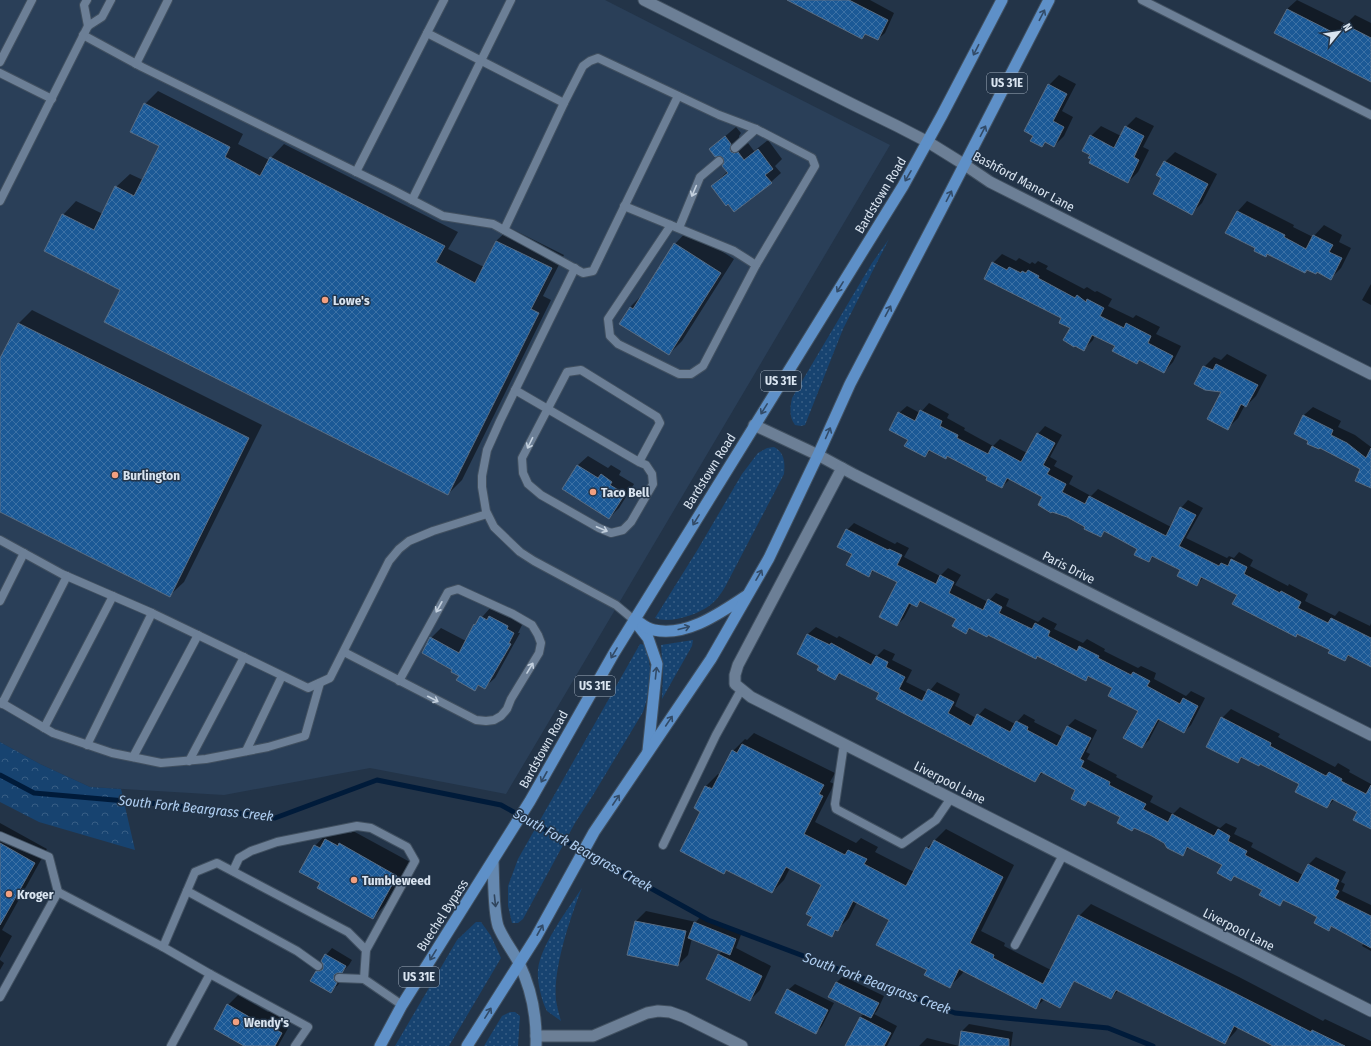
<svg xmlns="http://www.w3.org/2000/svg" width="1371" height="1046" viewBox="0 0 1371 1046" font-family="'Fira Sans Condensed',sans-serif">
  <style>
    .built { fill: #2a3f58 }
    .grass { fill: url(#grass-dots) }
    .forest { fill: url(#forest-crowns) }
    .shadow { fill: #0007; fill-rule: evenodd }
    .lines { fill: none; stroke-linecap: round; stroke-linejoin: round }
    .stream { stroke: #001b3a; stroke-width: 5 }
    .building { fill: url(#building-cross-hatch); stroke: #5a6d83 }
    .service-casing { stroke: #415060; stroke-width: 10 }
    .minor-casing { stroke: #415060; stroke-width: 13 }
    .tertiary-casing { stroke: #415060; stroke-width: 13 }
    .secondary-casing { stroke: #415060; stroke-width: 13 }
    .primary-casing { stroke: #415060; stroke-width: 13 }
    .service { stroke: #6c7f96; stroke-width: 8 }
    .minor { stroke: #6c7f96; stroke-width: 11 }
    .tertiary { stroke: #6c7f96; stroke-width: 11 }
    .secondary { stroke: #6588af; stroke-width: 11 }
    .primary { stroke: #5e90c8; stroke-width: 11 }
    .oneway { stroke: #324b68 }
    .oneway2 { stroke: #c3d0de }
    .oneway3 { stroke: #30455d }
    .poi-dot { fill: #f2a080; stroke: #233448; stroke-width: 1.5 }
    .labels { text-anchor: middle; stroke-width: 3; stroke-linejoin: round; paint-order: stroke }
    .shield { fill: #233448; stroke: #a2afbe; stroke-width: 1 }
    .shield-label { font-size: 12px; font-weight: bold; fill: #d9e4f0 }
    .street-label { font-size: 13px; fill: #d9e4f0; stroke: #233448 }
    .poi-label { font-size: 13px; font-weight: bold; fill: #d9e4f0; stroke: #233448; text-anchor: start }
    .water-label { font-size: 14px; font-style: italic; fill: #afcef1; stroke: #233448 }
  </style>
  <defs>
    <pattern id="grass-dots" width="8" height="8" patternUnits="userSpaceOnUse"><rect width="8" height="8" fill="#174370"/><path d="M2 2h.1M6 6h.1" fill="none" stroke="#385e85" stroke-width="1.8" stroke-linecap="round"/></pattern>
    <pattern id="forest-crowns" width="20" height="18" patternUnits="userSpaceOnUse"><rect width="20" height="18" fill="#174370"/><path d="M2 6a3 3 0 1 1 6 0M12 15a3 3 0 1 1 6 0" fill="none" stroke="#385e85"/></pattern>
    <pattern id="building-cross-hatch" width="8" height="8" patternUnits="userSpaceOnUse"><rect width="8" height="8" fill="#1b5996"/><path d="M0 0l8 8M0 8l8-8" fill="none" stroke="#3c71a5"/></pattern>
  </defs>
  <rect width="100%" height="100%" fill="#233448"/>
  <!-- built -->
  <polygon class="built" points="0,0 605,0 890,145 506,794 370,768 224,795 90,787 40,764 0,742"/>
  <!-- grass -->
  <g class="grass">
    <path d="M889,239L843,329L805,425L801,426L795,425C789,417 790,408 792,398L872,263Z"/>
    <path d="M774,447C785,453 785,463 784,474L725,587C720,595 716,601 709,606C697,615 669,624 655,618L698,549L742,474L758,453L767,448Z"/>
    <polygon points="693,640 692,646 662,699 663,673 661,645"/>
    <path d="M640,644L645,645C653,668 651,689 643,712L593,795L575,823L523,919L518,923H512L508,906V886L518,859Z"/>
    <path d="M582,888C570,918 553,968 556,1000C557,1007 559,1014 561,1021L547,1011L545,1007C541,997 537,981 538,970C540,946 568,909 582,888Z"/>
    <polygon points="476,922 481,922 491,936 501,958 449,1046 395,1046 457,940"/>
    <polygon points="510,1012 515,1012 520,1016 518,1046 484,1046 502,1016"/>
  </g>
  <!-- forest -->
  <polygon class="forest" points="0,742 40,764 90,787 121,789 135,850 39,822 0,802"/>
  <!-- shadow -->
  <g class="shadow">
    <polygon points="789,0 870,0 894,13 885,33 878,39 867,33 862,38"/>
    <polygon points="1297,0 1346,24 1355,15 1371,23 1371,81 1287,9"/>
    <polygon points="1059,75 1076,84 1062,111 1073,117 1064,136 1054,146 1046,142 1042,146 1034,135 1049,85"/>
    <polygon points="158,91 243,134 238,144 269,160 284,144 458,232 448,249 484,267 496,241 510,228 564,255 543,296 551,300 462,480 448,494 121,290 63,215 76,201 103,214 116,187 130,174 143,180 160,145 145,104"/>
    <polygon points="1136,117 1154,126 1143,147 1149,150 1138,172 1128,182 1092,159 1091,136 1101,126 1121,136 1126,127"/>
    <polygon points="736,127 741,133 739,136 740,141 744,144 748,143 754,151 768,140 782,159 775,166 781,173 771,182 712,186 728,171 724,157 710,149"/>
    <polygon points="1175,152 1217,174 1202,203 1192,213 1162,177 1165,162"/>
    <polygon points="1247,201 1294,225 1293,227 1313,237 1324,225 1342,235 1339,242 1351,248 1341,268 1331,278 1317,271 1268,253 1266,256 1257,248 1238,211"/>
    <polygon points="688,230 734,259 682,341 669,354 630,307 642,295 675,244"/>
    <polygon points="1002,254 1016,261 1019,258 1030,264 1032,262 1035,264 1038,261 1048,266 1046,269 1084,289 1087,287 1095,292 1097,291 1112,299 1108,306 1133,318 1136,315 1160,327 1156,334 1181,346 1173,362 1164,372 1140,360 1137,363 1116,346 1095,335 1093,340 1084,349 1071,328 1062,318 993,263"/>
    <polygon points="1371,284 1371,305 1362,300"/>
    <polygon points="32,310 262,425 184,582 170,595 0,511 0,361 18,324"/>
    <polygon points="1227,354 1267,375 1256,396 1246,406 1245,405 1238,418 1228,428 1222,391 1196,384 1204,367 1214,357 1221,360"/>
    <polygon points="929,403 949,414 947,418 965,428 964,430 993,446 1000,439 1027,453 1038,434 1045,426 1062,435 1050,457 1057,461 1054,466 1073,476 1069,484 1091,496 1098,489 1171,527 1181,508 1188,500 1203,508 1186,538 1227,558 1229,556 1234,558 1239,552 1253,560 1250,566 1288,586 1289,584 1308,594 1305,601 1335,616 1339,611 1370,626 1371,623 1371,666 1350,655 1345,660 1331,650 1238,594 1204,577 1196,585 1181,570 1154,556 1149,561 1139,548 1105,531 1100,536 1043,497 1010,479 1002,487 988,477 948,456 946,458 931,450 925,456 909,440 899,413 907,406 920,413"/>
    <polygon points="1313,407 1341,421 1338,427 1355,435 1371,447 1371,488 1362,468 1295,433 1304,415"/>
    <polygon points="588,456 608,468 611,465 621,471 619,475 634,484 619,508 609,518 563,489 578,465"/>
    <polygon points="854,523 895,544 897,542 909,548 904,557 940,576 948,568 961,575 955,585 988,602 996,593 1009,599 1006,606 1038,622 1043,617 1057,624 1054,629 1083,643 1087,639 1105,649 1104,651 1138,668 1141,666 1156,673 1154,679 1186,696 1191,691 1205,698 1191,725 1184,732 1160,719 1149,740 1142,747 1139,711 1113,688 1090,676 1086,680 1038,656 1036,658 989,634 971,628 966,633 957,619 922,601 917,606 912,603 904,618 897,625 899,582 874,570 869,575 853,554 847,530"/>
    <polygon points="491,607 523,623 518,633 520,633 495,678 485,687 479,685 475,689 454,669 431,638 441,628 466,641 475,625"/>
    <polygon points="816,627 837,638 839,636 877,656 884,649 895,654 892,660 912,670 906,682 928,693 937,682 960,694 955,706 976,718 985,708 1015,724 1024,714 1035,720 1034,722 1063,737 1068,726 1075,719 1097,730 1086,752 1090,754 1087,759 1117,775 1116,777 1153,796 1150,802 1173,814 1180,807 1220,828 1226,823 1237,828 1234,834 1253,843 1251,847 1303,875 1309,864 1316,857 1346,872 1341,882 1345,884 1342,891 1371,905 1371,951 1362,946 1364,943 1332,926 1329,929 1318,916 1285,899 1280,904 1263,890 1235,875 1231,880 1223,864 1190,847 1182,854 1165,842 1135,828 1132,830 1121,817 1090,801 1085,805 1077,789 1043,772 1035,781 880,693 841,673 835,679 821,665 798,653 808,634"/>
    <polygon points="1231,709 1280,734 1278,737 1335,767 1338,763 1350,770 1349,772 1371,784 1371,828 1359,812 1334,800 1327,807 1301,784 1261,763 1259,765 1243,757 1237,762 1222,718"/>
    <path d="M754,733L835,773L830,782L834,784L815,822L856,843L861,838L878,847L875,852L914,872L927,848L946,829L1014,865L981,931L1005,943L1004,946L1051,970L1079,916L1091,904L1239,977L1323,1021L1325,1019L1371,1041V1046H1275L1238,1027L1236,1031L1225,1043L1119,990L1111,998L1075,980L1069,985L1068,993L1056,1005L1045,999L1036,1007L964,971L961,975L949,987L928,970L890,919L857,902L849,918L831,936L813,916L822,885L790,868L784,880L772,892L728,869L724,873L701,812L695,807L706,786L718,774L720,776L733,751L745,739L747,740ZM709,786L717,791L709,789Z"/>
    <polygon points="0,823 47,849 2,930 12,936 0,958"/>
    <polygon points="339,826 351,833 353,831 410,862 386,904 373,918 315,846 328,832"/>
    <polygon points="646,911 696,922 701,916 742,932 736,948 771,966 760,990 750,1000 707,978 719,954 723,951 692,938 688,955 678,965 628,954 636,921"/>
    <polygon points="332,948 352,960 349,965 342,972 340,972 343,976 338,985 331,991 316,971 323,965 326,955"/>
    <polygon points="0,960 4,963 0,970"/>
    <polygon points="843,976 884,996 877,1011 874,1014 897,1026 887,1046 846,1046 860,1017 864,1014 837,982"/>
    <polygon points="795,984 834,1003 822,1026 816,1033 788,990"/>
    <polygon points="238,995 268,1012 270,1011 291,1023 278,1046 247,1046 228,1005"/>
    <polygon points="969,1024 1013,1032 1011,1046 960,1046 962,1031"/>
    <polygon points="927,1038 959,1046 919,1046"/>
  </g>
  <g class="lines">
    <!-- stream -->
    <polyline class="stream" points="0,775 34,793 171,805 275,818 377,780 501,805 708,920 955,1013 1108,1028 1153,1046"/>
  </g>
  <!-- building -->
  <g class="building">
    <polygon points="787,0 849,0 888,20 878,40 865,34 862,39"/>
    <polygon points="1287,9 1338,35 1344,24 1371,38 1371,82 1274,33"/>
    <polygon points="1048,84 1067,94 1053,121 1064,127 1054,147 1045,142 1042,147 1030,141 1033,136 1024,131"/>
    <polygon points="144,103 230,147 225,157 260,176 270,157 445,246 436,262 475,283 496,241 552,268 531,309 539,313 448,495 104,322 120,290 44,251 62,214 94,230 115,186 134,196 159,146 130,132"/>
    <polygon points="1125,126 1144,136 1134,157 1139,160 1128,183 1089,163 1091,159 1088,158 1090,155 1082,151 1090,135 1114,148"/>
    <polygon points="725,136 731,144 730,149 731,152 734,153 738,152 744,160 758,149 773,169 765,175 772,183 734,212 728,204 726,206 711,186 728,173 722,166 724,162 723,158 720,156 715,157 709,149"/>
    <polygon points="1164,161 1208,184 1192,215 1153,194 1161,178 1156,175"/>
    <polygon points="1237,211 1285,235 1284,237 1306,249 1313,235 1333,245 1329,252 1342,258 1331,280 1317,272 1316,274 1307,270 1305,273 1267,254 1266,257 1254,251 1255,248 1225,233"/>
    <polygon points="674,243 721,273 669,355 619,324 630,307 633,309"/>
    <polygon points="992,262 1007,270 1009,267 1021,273 1022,271 1026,273 1028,270 1039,276 1038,278 1075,298 1077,295 1086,302 1087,299 1104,308 1100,316 1124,328 1126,323 1151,336 1148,343 1173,356 1164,373 1139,360 1137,364 1112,351 1115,346 1092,335 1084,351 1075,346 1074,347 1063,340 1070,328 1059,323 1061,318 984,279"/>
    <polygon points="18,323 249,438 170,597 0,512 0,358"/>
    <polygon points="1216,364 1258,385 1246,407 1241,404 1228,430 1207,419 1221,392 1205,390 1194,384 1203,366 1213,370"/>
    <polygon points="920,410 942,421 940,426 958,435 957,438 988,454 992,446 1021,462 1037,433 1055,443 1043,465 1050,469 1047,474 1066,484 1062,492 1085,504 1089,496 1166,536 1180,507 1196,515 1179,546 1219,566 1221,563 1228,566 1231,559 1247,567 1244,574 1280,593 1281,591 1301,602 1298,608 1328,623 1331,618 1371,638 1371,667 1348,655 1345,661 1328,653 1330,650 1297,634 1296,637 1232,604 1237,595 1201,577 1197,586 1177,576 1180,570 1152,556 1149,562 1134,555 1137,549 1104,531 1101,537 1084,529 1085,527 1067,517 1052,512 1051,513 1038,505 1042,497 1007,478 1002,488 986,480 987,477 947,456 946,459 929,450 925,457 904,446 908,440 889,430 898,412 915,421"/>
    <polygon points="1303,415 1333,430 1331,435 1347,443 1366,458 1371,448 1371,488 1355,481 1360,469 1320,448 1319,449 1307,444 1308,441 1294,434"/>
    <polygon points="577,465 598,478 601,474 612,482 610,485 625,494 609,519 562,489"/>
    <polygon points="846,529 888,550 889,549 902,555 897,565 936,584 940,575 954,582 949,593 983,610 988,599 1002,607 999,613 1032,629 1035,623 1050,631 1048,636 1077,651 1079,646 1099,656 1098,658 1131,675 1133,672 1150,681 1147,686 1180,704 1183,698 1198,706 1184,733 1158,719 1142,748 1123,738 1138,711 1108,696 1112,688 1088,676 1086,681 1037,656 1036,659 988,635 987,637 969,628 966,634 952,626 956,619 920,601 917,607 909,603 897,626 879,617 897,582 872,570 869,577 846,565 852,554 837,547"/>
    <polygon points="480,616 487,620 489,616 508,626 507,629 514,633 509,643 511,644 485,689 478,685 475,691 456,680 459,676 451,672 452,670 422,653 430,637 459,653 474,624 475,625"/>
    <polygon points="807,634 830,645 831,643 871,665 876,656 888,662 886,667 905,677 899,689 922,701 928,689 954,702 948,713 971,726 977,714 1010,732 1016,721 1028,727 1027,730 1057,746 1067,726 1091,738 1080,759 1084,761 1081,767 1110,782 1109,785 1146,804 1143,809 1168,822 1172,814 1214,836 1218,829 1230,836 1228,841 1247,851 1245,855 1298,883 1308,864 1339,880 1335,889 1339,891 1335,898 1371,916 1371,948 1331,926 1329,931 1314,923 1317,917 1300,908 1283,900 1280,906 1259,895 1262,890 1234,876 1231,881 1217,873 1222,865 1187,847 1183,856 1167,848 1164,843 1150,835 1134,828 1132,831 1117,823 1120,817 1088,801 1085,806 1071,799 1075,790 1041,772 1035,782 876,699 879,693 839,673 835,680 817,670 819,666 797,654"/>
    <polygon points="1221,717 1271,743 1270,746 1326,776 1329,772 1342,779 1341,781 1366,794 1371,785 1371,829 1353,820 1357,812 1332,799 1327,808 1295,792 1299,784 1260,764 1259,766 1241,757 1238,763 1206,747"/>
    <polygon points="742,744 824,785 819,794 823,796 804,834 845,855 848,850 867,859 864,864 906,886 926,847 929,849 934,840 1003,877 970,943 994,955 993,958 1043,984 1078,915 1227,989 1311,1032 1312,1030 1345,1046 1273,1046 1234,1026 1225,1044 1116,990 1111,999 1074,981 1060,1008 1041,998 1036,1009 959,969 950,988 924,975 927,970 876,945 889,920 853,901 838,931 835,930 832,937 807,925 812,917 806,914 821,885 786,867 772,893 726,870 724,874 680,851 700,812 694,808 705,786 712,789 732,750 737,753"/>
    <polygon points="325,839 338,846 339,843 397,876 373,919 317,888 320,883 299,872 314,845 320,848"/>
    <polygon points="0,843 35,863 0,925"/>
    <polygon points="635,921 686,931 678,966 627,955"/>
    <polygon points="694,922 736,939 730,955 688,938"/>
    <polygon points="325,954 346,966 342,973 337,973 334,975 334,980 337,983 331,993 310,981 316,971 320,971 323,969 323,964 321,961"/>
    <polygon points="718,954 762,976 750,1001 706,979"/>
    <polygon points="836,982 879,1003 871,1018 828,997"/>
    <polygon points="787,989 828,1010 816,1034 775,1013"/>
    <polygon points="227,1004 258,1022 259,1020 282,1033 275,1046 244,1046 214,1029"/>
    <polygon points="860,1017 891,1033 884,1046 845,1046"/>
    <polygon points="961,1031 1009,1039 1009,1046 959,1046"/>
  </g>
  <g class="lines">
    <defs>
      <g id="service">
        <polyline points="87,0 84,5 88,26"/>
        <polyline points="444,0 427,33 564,103 583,66 590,61 598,58 719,115 756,129 812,158 815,166 756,265"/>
        <polyline points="1142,0 1371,115"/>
        <polyline points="83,35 142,67 391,189 443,216 493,224 583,273 593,271 678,96"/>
        <polyline points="0,62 32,0"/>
        <polyline points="136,64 168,0"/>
        <polyline points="0,73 52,99"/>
        <polyline points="735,148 756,129"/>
        <polyline points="356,172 427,33"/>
        <polyline points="412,200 511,0"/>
        <polyline points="0,201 88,26 102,17 111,0"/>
        <polyline points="624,206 734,251 756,265 703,366 691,374 679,374 618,344 610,336 608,319 671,225"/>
        <polyline points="679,228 700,177 719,161"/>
        <polyline points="504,230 564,103"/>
        <polyline points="575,268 500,421 487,450 482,476 482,487 486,511 494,527 520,552 534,561 616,605 634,620"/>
        <polyline points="515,390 639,462 646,465 652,474 653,484 631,522 623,530 611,533 599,528 541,495 528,484 523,473 522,458 567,372 581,370 657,417 660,423 639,462"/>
        <polyline points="0,540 62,574 152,613 308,688 330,678 389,561 399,549 409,541 433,531 487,514"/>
        <polyline points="0,601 24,553"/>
        <polyline points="344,652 476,720 486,721 494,720 501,716 507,709 511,699 539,653 541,643 538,635 532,625 513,614 458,589 448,592 399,681"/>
        <polyline points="0,702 53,733 112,753 161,763 206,759 268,747 305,736 320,683"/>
        <polyline points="2,704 67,576"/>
        <polyline points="44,728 113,596"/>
        <polyline points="844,744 835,804 836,809 902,844 936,820 951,798"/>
        <polyline points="87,745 152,613"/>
        <polyline points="246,751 282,676"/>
        <polyline points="133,757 198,635"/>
        <polyline points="189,761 244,657"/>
        <polyline points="0,836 49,857 58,892"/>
        <polyline points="663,845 716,735 741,690"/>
        <polyline points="233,871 239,858 251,851 277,842 357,826 371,828 407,847 415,861 366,950"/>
        <polyline points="187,891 297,951 318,966"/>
        <polyline points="1015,945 1063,855"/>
        <polyline points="163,947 195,872 217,863 348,932 366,950 364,979 402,1005"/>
        <polyline points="339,978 364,979"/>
        <polyline points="0,997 58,892 163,947 210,974"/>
        <polyline points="171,1046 210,974 308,1027 295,1046"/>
      </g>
      <g id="minor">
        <polyline points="965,165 990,182 1371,374"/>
        <polyline points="754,425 818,455 855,475 1371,735"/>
        <polyline points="842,468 738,665 735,675 735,684 751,697 1371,1011"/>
        <polyline points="536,1036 593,1036 647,1013 658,1011 670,1012 684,1017 742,1046"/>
      </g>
      <polyline id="tertiary" points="644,0 852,104 897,126 928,142 965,165"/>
      <path id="secondary" d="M493,862C494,880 493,909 498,926C503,939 513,951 519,963C531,988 537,1018 536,1046"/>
      <g id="primary">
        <polyline points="634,620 648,638 657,664 648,751"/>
        <path d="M640,623C644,626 649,629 654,630C687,637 720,613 746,596"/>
        <polyline points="380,1046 402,1005 530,801 614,653 903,186 942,115 1002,0"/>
        <polyline points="467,1046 536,937 594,832 711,659 769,558 818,455 850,384 941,210 1049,0"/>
      </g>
    </defs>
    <!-- service casing -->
    <use href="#service" class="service-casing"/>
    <!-- minor casing -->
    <use href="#minor" class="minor-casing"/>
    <!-- tertiary casing -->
    <use href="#tertiary" class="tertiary-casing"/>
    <!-- secondary casing -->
    <use href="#secondary" class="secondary-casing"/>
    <!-- primary casing -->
    <use href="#primary" class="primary-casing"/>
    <!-- service -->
    <use href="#service" class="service"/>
    <!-- minor -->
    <use href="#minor" class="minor"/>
    <!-- tertiary -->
    <use href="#tertiary" class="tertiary"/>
    <!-- secondary -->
    <use href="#secondary" class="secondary"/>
    <!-- primary -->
    <use href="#primary" class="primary"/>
  </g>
  <!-- one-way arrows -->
  <defs><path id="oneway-shaft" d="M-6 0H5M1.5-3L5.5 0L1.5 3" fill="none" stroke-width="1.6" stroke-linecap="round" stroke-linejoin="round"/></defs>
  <g class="oneway">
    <use href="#oneway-shaft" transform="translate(1042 15) rotate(-63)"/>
    <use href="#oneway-shaft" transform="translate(976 50) rotate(117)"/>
    <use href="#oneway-shaft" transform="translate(983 131) rotate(-63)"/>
    <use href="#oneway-shaft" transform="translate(908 176) rotate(120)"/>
    <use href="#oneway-shaft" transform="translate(949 196) rotate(-63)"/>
    <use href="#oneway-shaft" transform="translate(840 287) rotate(122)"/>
    <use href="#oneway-shaft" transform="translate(888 311) rotate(-62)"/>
    <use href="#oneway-shaft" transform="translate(764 409) rotate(122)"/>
    <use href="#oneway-shaft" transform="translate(828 433) rotate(-66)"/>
    <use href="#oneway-shaft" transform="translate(696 520) rotate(122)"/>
    <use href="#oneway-shaft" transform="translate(759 575) rotate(-60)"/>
    <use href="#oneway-shaft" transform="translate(684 628) rotate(-15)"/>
    <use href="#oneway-shaft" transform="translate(614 653) rotate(121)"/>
    <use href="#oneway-shaft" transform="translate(656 673) rotate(-84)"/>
    <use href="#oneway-shaft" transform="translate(669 721) rotate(-56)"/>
    <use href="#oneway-shaft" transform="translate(544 777) rotate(119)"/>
    <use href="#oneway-shaft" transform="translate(616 800) rotate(-56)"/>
    <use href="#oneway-shaft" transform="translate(540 930) rotate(-61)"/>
    <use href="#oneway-shaft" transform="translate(433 955) rotate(122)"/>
    <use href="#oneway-shaft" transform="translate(488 1013) rotate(-58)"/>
  </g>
  <g class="oneway2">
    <use href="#oneway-shaft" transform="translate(694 191) rotate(113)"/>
    <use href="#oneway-shaft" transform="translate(530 443) rotate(116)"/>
    <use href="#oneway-shaft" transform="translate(602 529) rotate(23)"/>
    <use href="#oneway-shaft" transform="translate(439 607) rotate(119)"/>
    <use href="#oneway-shaft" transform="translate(530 668) rotate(-59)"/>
    <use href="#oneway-shaft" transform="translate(433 699) rotate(27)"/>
  </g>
  <use class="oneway3" href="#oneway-shaft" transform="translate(495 901) rotate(84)"/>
  <!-- markers -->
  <g class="poi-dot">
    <circle cx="325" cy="300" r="4"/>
    <circle cx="115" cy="475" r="4"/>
    <circle cx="593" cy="492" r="4"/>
    <circle cx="354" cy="880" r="4"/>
    <circle cx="9" cy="894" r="4"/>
    <circle cx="236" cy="1022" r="4"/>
  </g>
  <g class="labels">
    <!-- shield labels -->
    <g class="shield">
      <rect x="987" y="73" width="40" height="20" rx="3"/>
      <rect x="761" y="371" width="40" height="20" rx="3"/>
      <rect x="575" y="676" width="40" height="20" rx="3"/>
      <rect x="399" y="967" width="40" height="20" rx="3"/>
    </g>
    <g class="shield-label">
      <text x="1007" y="87">US 31E</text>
      <text x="781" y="385">US 31E</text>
      <text x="595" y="690">US 31E</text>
      <text x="419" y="981">US 31E</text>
    </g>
    <!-- street labels -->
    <g class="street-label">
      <text transform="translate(1024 181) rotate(28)" y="5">Bashford Manor Lane</text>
      <text transform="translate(880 195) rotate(-59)" y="5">Bardstown Road</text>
      <text transform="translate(709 471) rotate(-58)" y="5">Bardstown Road</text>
      <text transform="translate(1069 567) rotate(27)" y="5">Paris Drive</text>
      <text transform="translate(543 749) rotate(-61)" y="5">Bardstown Road</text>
      <text transform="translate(950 782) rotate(27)" y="5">Liverpool Lane</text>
      <text transform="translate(442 915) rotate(-57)" y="5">Buechel Bypass</text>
      <text transform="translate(1239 929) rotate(27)" y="5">Liverpool Lane</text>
    </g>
    <!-- poi labels -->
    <g class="poi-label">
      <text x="333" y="305">Lowe's</text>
      <text x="123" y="480">Burlington</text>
      <text x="601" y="497">Taco Bell</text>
      <text x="362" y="885">Tumbleweed</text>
      <text x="17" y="899">Kroger</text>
      <text x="244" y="1027">Wendy's</text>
    </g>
    <!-- water labels -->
    <g class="water-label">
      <text transform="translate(196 808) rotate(6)" y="5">South Fork Beargrass Creek</text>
      <text transform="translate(583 850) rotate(29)" y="5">South Fork Beargrass Creek</text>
      <text transform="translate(877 983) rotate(20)" y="5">South Fork Beargrass Creek</text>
    </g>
  </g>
  <!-- north arrow -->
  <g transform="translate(1339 32) rotate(60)" stroke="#233448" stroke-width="3" paint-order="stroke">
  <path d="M0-3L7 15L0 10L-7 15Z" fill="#d9e4f0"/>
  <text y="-6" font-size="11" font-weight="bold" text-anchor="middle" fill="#d9e4f0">N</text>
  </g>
</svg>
